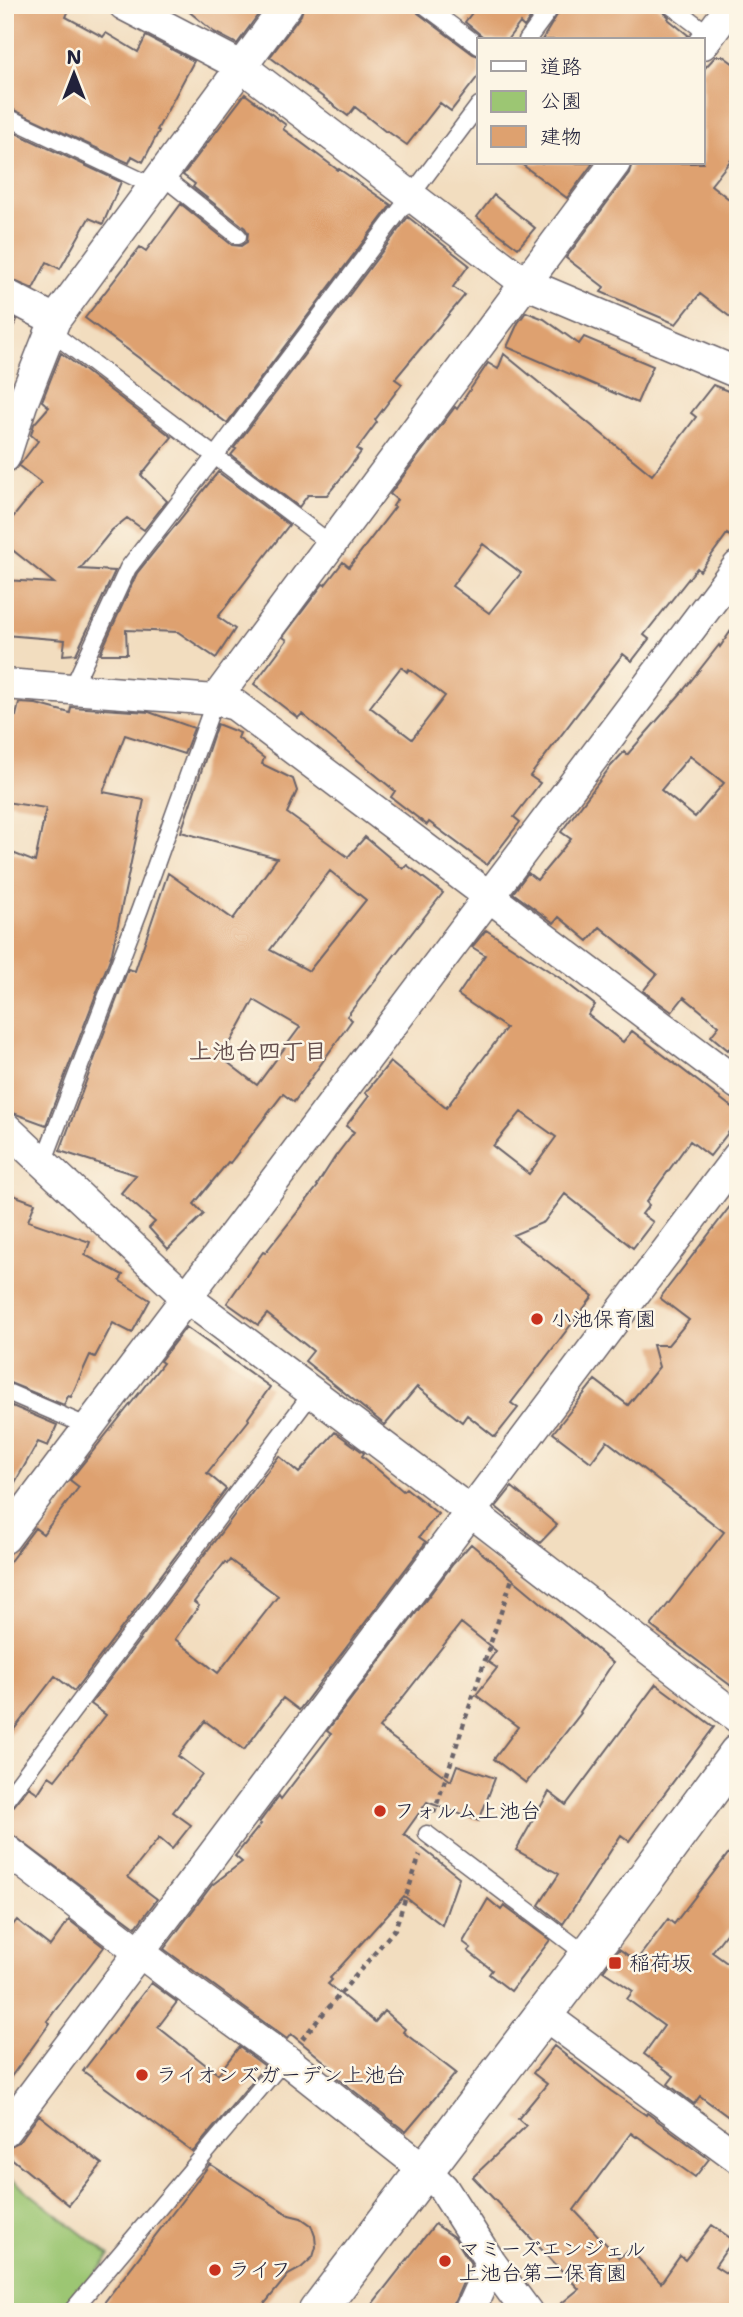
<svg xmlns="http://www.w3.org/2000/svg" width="743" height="2317" font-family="'Shantell Sans','Klee One',sans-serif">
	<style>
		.green { fill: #9cc673; stroke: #5f7457; stroke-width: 2 }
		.building { fill: #dea16f; fill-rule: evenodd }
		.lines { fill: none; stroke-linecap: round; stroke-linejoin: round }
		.service-casing { stroke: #6b6369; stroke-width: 19 }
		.minor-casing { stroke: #6b6369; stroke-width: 33 }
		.tertiary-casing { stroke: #6b6369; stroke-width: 40 }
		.path { stroke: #6b6369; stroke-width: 4.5; stroke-dasharray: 5 5; stroke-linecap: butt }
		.service { stroke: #fff; stroke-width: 16 }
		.minor { stroke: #fff; stroke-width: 30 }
		.tertiary { stroke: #fff; stroke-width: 37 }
		.poi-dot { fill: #c8321e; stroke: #fcf5e5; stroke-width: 2.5 }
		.labels { text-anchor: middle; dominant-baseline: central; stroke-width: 5; stroke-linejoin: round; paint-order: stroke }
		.poi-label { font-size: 21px; fill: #22223b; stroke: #fcf5e5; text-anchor: start }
		.neighbourhood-label { font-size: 23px; font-weight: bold; fill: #644e4d; stroke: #fcf5e5 }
	</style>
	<rect width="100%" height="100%" fill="#fcf5e5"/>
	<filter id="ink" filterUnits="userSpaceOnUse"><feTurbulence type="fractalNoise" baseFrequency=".0143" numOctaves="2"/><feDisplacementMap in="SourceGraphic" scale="14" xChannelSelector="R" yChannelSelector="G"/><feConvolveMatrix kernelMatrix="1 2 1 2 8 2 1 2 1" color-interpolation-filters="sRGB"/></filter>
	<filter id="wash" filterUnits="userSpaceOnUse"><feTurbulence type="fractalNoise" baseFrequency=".00686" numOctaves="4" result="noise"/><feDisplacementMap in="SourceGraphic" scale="28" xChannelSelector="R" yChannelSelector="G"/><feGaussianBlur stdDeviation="1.57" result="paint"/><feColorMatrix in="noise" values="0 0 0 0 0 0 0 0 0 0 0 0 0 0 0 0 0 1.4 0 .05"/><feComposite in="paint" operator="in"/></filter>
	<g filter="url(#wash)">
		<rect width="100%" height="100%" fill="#f2ddbf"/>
		<path class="green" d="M5,2174L110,2256L64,2312H16L5,2303Z"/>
		<g id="blocks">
			<path class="building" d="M5,5H71L66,17L103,37L106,33L138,52L146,36L194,61L157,130L159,131L143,162L132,156L129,163L5,106Z
				M181,5H265L237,44L214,32Z
				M304,5H414L418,13L473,54L479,56V75L451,111L440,103L407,145L387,131L386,132L355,107L348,116L270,57L301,15Z
				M478,5H540L524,27L520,23L507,40H487L465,22Z
				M563,5H655L669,17L668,19L688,35L686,40H542Z
				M716,56H723L738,67V151L711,185L738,206V323L700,294L676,324L601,292L604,287L566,258L629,173L632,163H703V70Z
				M245,94L286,125L283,129L338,170L339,169L391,205L227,423L85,318L140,247L146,251L181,204L232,245L241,246L247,242L248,233L245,228L193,187L195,184L183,175Z
				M5,128L121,182L103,224L89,218L60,269L47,262L33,289L5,277Z
				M520,163H593L567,198Z
				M494,195L535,228L518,248L477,217Z
				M408,217L469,265L453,287L465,295L395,379L402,384L375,420L377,422L357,449L361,452L342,477L327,495H308L299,507L231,455L236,449L234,448Z
				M526,312L544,319L579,344L584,337L653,366L637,403L507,347L518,323Z
				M5,314L17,320L5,341Z
				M61,353L172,437L141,475L167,501L144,530L127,518L112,530L80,569L115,571L76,654L63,655L65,640L5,635V580L54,583L5,544V527L41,483L19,466L38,441L31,435L34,424L49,407L42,401Z
				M504,354L652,475L696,417L691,413L713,385L738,395V542L727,534L700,571L697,568L644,635L649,639L632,661L623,654L530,776L540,783L514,817L520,822L487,865L429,822L427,825L391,797L395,791L302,714L298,718L254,684L287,640L283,637L323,584L325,585L343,562L349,567L395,507L393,506L397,500L390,494L455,407L457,409L488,363L498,369ZM483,544L521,573L489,613L452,586ZM401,667L407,672L409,669L445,696L412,739L370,707Z
				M218,472L289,525L218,617L235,629L216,658L178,632L126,630L127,654H100L137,573Z
				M738,620V1043L736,1041L728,1050L711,1036L719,1026L684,997L672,1012L643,991L657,974L600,927L588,941L559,917L554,923L513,893L528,873L537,880L571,839L561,832L611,766L624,752L627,755L682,692L719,645L720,647ZM690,756L724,783L695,817L661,790Z
				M19,703L36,704L70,713L71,707L149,712L194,728L184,754L125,735L103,792L144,800L112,953L46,1125L5,1110V850L35,862L46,808L5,802V713L16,716Z
				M217,724L240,733L238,738L264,758L262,764L293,779L297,791L287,813L348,857L365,837L403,869L407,865L443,893L347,1016L352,1020L294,1102L283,1094L230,1163L228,1162L194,1204L204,1214L168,1249L149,1228L155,1222L121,1193L136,1175L60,1151L128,969L135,971L168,873L233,919L277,858L181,832ZM330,871L366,900L309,971L270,950ZM254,1000L300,1027L257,1085L222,1058Z
				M486,930L560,978L595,1005L588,1015L623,1042L632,1031L738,1112V1120L710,1156L690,1141L646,1202L649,1205L642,1214L653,1222L633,1248L565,1194L544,1222L513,1235L593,1296L511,1403L518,1408L495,1437L467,1415L462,1422L417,1387L385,1425L305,1361L313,1351L267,1314L258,1325L227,1303L263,1252L265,1253L318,1186L317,1185L335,1157L354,1132L346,1126L369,1096L365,1093L390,1062L446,1108L506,1028L458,995L485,955L472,947ZM521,1112L556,1137L529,1174L493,1146Z
				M5,1192L35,1203L28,1221L90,1242L85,1255L123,1275L120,1281L150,1300L132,1333L113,1323L95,1357L90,1355L71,1397L68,1396L64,1405L5,1381Z
				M738,1196V1691L651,1626L724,1532L607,1441L591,1462L553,1433L595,1380L628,1405L659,1367L653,1345H668L689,1320L660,1298Z
				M186,1327L270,1387L248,1418L249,1420L207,1473L226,1489L74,1691L55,1676L5,1741V1568L35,1528L43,1534L79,1487L70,1480L163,1363L160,1361Z
				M5,1403L57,1425L48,1446L38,1442L5,1500Z
				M335,1432L364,1453L362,1456L403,1491L406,1488L438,1514L419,1537L426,1542L299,1710L283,1698L244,1750L205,1721L178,1756L202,1774L173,1812L191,1825L172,1849L159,1838L128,1877L157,1899L136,1927L5,1829V1811L13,1807L29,1787L38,1793L49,1776L55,1780L106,1715L91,1704L279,1456L299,1473ZM230,1560L278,1596L218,1673L175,1639L199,1606L194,1602L225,1562L227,1564Z
				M512,1487L557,1525L540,1543L496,1507Z
				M471,1544L613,1663L580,1712L581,1713L526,1783L494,1759L518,1727L476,1695L497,1668L488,1662L496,1651L461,1623L379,1728L451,1781L457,1765L495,1778L479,1821L427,1802L404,1834L459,1877L442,1925L404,1896L330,1978L332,1980L328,1984L375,2022L384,2011L405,2029L403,2032L456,2073L406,2132L335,2076L337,2072L291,2034L287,2039L164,1949L212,1885L242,1862L235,1856L261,1824L259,1823L279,1796L281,1799L331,1734L327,1731L453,1564Z
				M656,1684L714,1727L629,1841L621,1835L563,1924L539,1905L559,1874L516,1850L549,1792L566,1805Z
				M738,1841V1918L712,1952L738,1971V2124L700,2096L694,2104L668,2084L674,2076L644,2054L664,2026L627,1999L633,1991L603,1971L619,1949L636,1961L668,1919L674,1924Z
				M488,1899L501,1910L504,1906L550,1940L511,1991L489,1974L492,1970L468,1951L471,1948L463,1942Z
				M17,1920L50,1946L69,1920L104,1947L47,2021L50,2023L5,2085V1935Z
				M151,1983L177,2002L158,2027L206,2065L218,2074L239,2047L265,2066L193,2152L83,2071Z
				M554,2046L611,2091L646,2115L647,2113L709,2159L695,2177L637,2136L636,2137L631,2133L574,2210L619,2258L630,2249L661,2283L680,2256L685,2260L712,2225L733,2240L715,2266L738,2281V2312H551L579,2289L473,2177L526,2126L518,2119L547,2084L533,2073Z
				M39,2115L102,2164L69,2205L5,2153L6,2148L19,2142Z
				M210,2164L289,2215L301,2218L311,2225L315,2236L316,2247L313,2257L301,2268L288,2275L258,2312H97Z
				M435,2224L455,2238L471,2264L455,2301L446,2312H366Z"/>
		</g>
	</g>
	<g filter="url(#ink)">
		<use href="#blocks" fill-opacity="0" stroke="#6b6369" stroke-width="2"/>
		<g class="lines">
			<g class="service-casing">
				<path id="service" d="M424,5L479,46
					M670,5L710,35
					M527,40L553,5
					M5,116L153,186
					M161,175L238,236
					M50,331L331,544
					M72,689L128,568L215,456L479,105
					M43,1163L140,909L215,700
					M5,1391L89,1427
					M5,1801L312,1393
					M427,1834L588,1956
					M71,2312L285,2059"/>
			</g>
			<g class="minor-casing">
				<path id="minor" d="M124,5L241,66L525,283L738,373
					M703,44L732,5
					M5,294L55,320
					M5,457L22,404L55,320L287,5
					M5,684L215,700L235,705L738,1084
					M215,700L615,163
					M5,1127L187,1298L471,1512L738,1718
					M5,1538L738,566
					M5,1849L176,1980L285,2059L424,2169L443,2188L491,2263L527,2312
					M543,2014L738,2158
					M5,2131L738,1156
					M469,2312L491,2263"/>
			</g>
			<g class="tertiary-casing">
				<path id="tertiary" d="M317,2312L588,1956L738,1753"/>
			</g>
			<path class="path" d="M434,1813L512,1579
				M302,2039L395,1929L420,1855"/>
			<use href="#service" class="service"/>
			<use href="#minor" class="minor"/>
			<use href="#tertiary" class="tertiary"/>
		</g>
	</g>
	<g class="poi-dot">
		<circle cx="537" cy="1319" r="7"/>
		<circle cx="380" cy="1811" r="7"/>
		<rect x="608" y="1956" width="14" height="14" rx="3.5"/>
		<circle cx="142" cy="2075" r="7"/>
		<circle cx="445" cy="2261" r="7"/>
		<circle cx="215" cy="2270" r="7"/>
	</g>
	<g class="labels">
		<g class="poi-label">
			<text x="551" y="1319">小池保育園</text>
			<text x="394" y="1811">フォルム上池台</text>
			<text x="629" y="1963">稲荷坂</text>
			<text x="156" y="2075">ライオンズガーデン上池台</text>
			<text x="459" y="2249">マミーズエンジェル<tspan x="459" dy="24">上池台第二保育園</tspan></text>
			<text x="229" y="2270">ライフ</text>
		</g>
		<g class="neighbourhood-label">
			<text x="258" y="1051">上池台四丁目</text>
		</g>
	</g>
	<rect width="743" height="2317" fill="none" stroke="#fcf5e5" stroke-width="28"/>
	<rect x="477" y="38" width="228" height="126" fill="#fcf5e5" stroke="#a5a1a1" stroke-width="2"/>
	<rect x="491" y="61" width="35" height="10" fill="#ffffff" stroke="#a5a1a1" stroke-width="2"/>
	<text x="540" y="74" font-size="21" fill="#22223b">道路</text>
	<rect x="491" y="91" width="35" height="21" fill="#9cc673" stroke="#a5a1a1" stroke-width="2"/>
	<text x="540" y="108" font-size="21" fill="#22223b">公園</text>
	<rect x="491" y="126" width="35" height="21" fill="#dea16f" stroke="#a5a1a1" stroke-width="2"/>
	<text x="540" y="144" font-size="21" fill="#22223b">建物</text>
	<g transform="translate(74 74)" stroke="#fcf5e5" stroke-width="5" paint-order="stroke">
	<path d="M0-5L12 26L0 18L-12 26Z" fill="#22223b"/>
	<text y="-10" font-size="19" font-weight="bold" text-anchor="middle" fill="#22223b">N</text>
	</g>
</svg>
